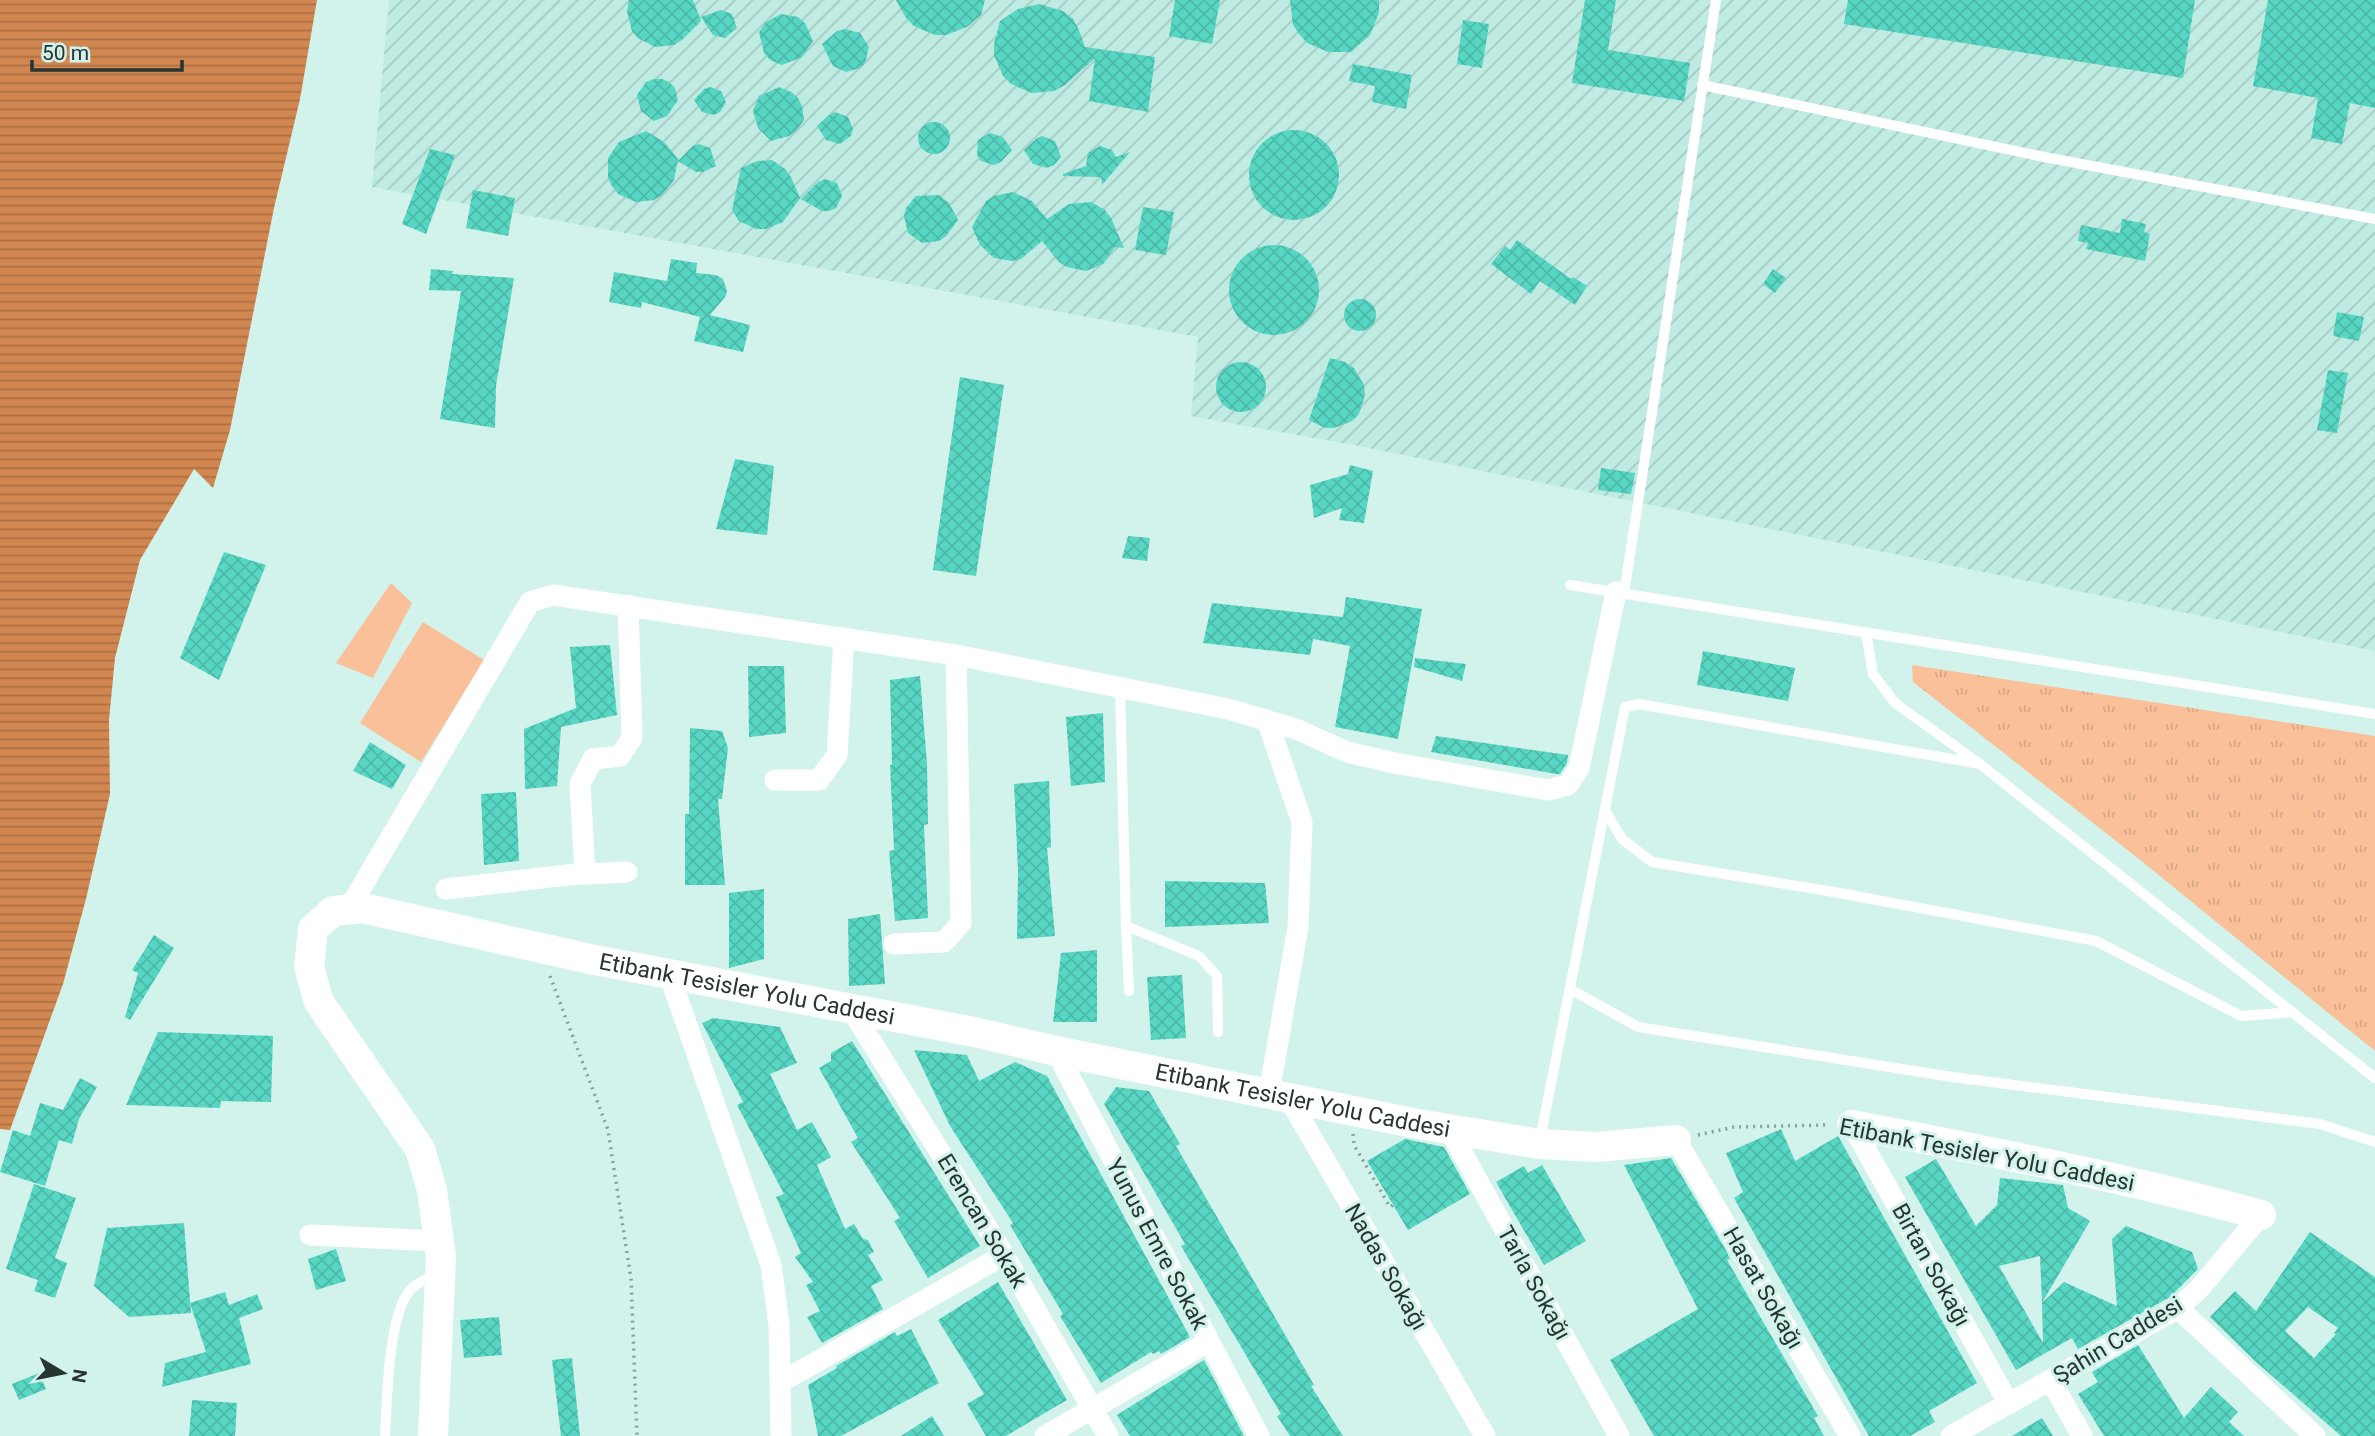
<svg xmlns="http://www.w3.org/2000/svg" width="2375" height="1436" font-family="Roboto,sans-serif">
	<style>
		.industrial { fill: url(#industrial-furrows) }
		.grass { fill: url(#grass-tufts) }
		.garden { fill: #fac09a }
		.water { fill: url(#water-rules) }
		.building { fill: url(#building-cross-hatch); fill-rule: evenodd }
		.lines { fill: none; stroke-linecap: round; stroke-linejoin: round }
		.path { stroke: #88a09b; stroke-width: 3.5; stroke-dasharray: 2 5; stroke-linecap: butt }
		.lane { stroke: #fff; stroke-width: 10 }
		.street { stroke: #fff; stroke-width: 21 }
		.secondary { stroke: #fff; stroke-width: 30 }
		.labels { text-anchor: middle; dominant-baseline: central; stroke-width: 6; stroke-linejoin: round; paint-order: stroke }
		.street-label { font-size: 23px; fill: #273431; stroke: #d2f3ec }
	</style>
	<defs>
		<pattern id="industrial-furrows" width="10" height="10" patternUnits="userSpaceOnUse" patternTransform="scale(1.75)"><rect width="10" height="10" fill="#bfebe2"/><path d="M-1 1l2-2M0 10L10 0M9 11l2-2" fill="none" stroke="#a4cac2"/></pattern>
		<pattern id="grass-tufts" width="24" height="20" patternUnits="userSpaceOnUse" patternTransform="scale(1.75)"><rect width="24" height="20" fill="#fac09a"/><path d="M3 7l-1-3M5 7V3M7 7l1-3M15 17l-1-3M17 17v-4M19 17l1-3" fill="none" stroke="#d6a685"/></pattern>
		<pattern id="water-rules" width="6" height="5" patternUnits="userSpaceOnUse" patternTransform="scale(1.75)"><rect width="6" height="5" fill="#d28751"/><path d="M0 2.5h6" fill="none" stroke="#aa6f44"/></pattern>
		<pattern id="building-cross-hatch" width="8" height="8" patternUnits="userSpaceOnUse" patternTransform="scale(1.75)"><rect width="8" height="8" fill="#57d7c3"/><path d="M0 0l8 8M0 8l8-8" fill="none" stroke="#4cb9a8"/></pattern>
	</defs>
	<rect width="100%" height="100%" fill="#d2f3ec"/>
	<path class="industrial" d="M389,0H2375V651L1359,446L1191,416L1198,337L372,187Z"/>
	<path class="grass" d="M1912,665L2375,736V1051L2134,855L1913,682Z"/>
	<path class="garden" d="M391,583L412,603L373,678L336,663Z
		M423,622L484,660L421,762L360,723Z"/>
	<path class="water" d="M0,0H317L300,99L274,208L230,430L213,488L194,469L140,560L115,658L109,720L110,794L86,899L63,984L10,1130L0,1129Z"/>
	<path class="building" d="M629,0H693L701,21L682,40L674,45L655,47L638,38L632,31L627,12Z
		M896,0H985L981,15L967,27L946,35H935L914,26L906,18Z
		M1175,0H1220L1212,44L1169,36Z
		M1290,0H1379V13L1370,35L1351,52H1328L1307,43L1299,34L1293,25Z
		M1585,0H1616L1608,50L1690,63L1684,101L1572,83Z
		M1848,0H2195L2183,78L1844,24Z
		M2268,0H2375V108L2350,103L2342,144L2311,138L2318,98L2253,86Z
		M1039,4L1063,11L1073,19L1079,30L1085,47L1155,57L1148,112L1089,101L1095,58L1065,85L1054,91L1032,93L1011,84L1003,76L994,55V44L1000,21L1018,9Z
		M721,10L732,14L737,28L725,38L713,35L701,17Z
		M781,14L798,17L805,23L813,41L802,57L782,65L770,60L764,53L759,32L766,22Z
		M1463,20L1489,24L1482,68L1457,64Z
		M845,29L860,33L869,47L865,63L860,68L846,72L833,66L822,44L837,31Z
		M1353,64L1412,75L1406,109L1372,102L1375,86L1349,81Z
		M654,79H662L669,82L675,88L678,100L667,116L654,121L641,111L637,95L646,82Z
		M710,87L721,91L726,102L720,112L714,115L702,112L694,100L704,89Z
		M779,87L791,92L798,98L802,106L804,120L796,131L789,136L771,141L758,128L753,111L759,96Z
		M835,112L848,117L853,129L851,136L840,144L826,140L817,126L829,115Z
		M918 138a16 16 0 1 1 32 0a16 16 0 1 1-32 0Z
		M1249 175a45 45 0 1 1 90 0a45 45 0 1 1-90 0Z
		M646,131L664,142L678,159L674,180L662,195L654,200L636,202L618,194L612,186L608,178V158L619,142Z
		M990,133L1003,137L1012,150L1001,162L994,165L981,161L977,155L978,140Z
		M1042,136L1055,141L1061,157L1054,165L1047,168L1033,164L1024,150L1036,139Z
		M699,144L710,148L716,166L703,172H696L678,161L693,146Z
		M1100,146L1112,150L1116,157L1130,152L1102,185L1101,177L1063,176V174L1086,166L1088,153Z
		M430,149L455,155L426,234L402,224Z
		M772,160L785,169L791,177L800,198L783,222L766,229H756L739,221L732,210L741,168L757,161Z
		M825,179L837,183L842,196L836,208L829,211H822L801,199L818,182Z
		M473,190L515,198L508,236L466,228Z
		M1013,192L1032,201L1047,219L1069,204L1091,202L1105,210L1111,218L1124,248L1115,247L1103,264L1086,271L1067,267L1059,262L1042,241L1021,259L1012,261L994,258L980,245L972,227L986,201L994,196Z
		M939,195L949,203L958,220L946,236L939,241L922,243L908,233L904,216L906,208L916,196Z
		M1143,207L1174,212L1166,255L1135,250Z
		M2122,219L2146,224L2144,232L2150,234L2145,261L2086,249L2088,243L2078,241L2081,225L2120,233Z
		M1517,240L1571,279L1573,277L1587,286L1575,305L1540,281L1531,294L1491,264L1505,246L1510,250Z
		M1229 290a45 45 0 1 1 90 0a45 45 0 1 1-90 0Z
		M671,259L697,263L696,273L716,275L723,279L727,291L725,297L710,315L750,325L743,352L694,341L700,317L642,302L641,308L609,302L614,272L667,281Z
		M431,269L453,271L452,274L514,278L496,386L495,428L440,419L461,291L429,290Z
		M1773,269L1786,278L1775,293L1763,284Z
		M1344 315a16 16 0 1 1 32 0a16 16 0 1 1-32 0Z
		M2337,312L2364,317L2359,341L2333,336Z
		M1330,358L1345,362L1354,368L1364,385L1365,395L1359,414L1352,421L1334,428H1325L1309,420Z
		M1216 387a25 25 0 1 1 50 0a25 25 0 1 1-50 0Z
		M2328,370L2348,373L2337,433L2317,430Z
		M960,377L1004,385L976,576L933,570Z
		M735,459L774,466L767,535L716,529Z
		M1350,465L1373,471L1364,523L1339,520L1342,508L1314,518L1310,485L1348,474Z
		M1601,468L1635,473L1631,494L1598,490Z
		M1128,536L1150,538L1147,561L1122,558Z
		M224,552L266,565L219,680L180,658Z
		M1346,597L1422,609L1398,739L1335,727L1350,646L1313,639L1310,655L1203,643L1212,603L1343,617Z
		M610,645L617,715L561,727L557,786L525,789L524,729L576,708L570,647Z
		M1703,651L1795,668L1788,701L1697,685Z
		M1415,658L1466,664L1462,681L1414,667Z
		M748,666H784L786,733L749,737Z
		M920,676L927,764L928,824L924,825L928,918L895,921L889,851L894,850L890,765H892L890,680Z
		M1103,713L1105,782L1071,786L1066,717Z
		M690,728L722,731L728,748L722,799H718L725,885H685V814H689Z
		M1436,736L1568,755L1567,763L1560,774H1556L1431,752Z
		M370,742L406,765L392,789L353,771Z
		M1049,781L1051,847L1047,848L1055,936L1017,939L1018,871L1014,784Z
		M516,792L519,861L484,865L481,794Z
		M1165,881L1265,883L1269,923L1165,927Z
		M764,889V959L729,968V893Z
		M880,914L885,984L849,986L848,919Z
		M154,935L174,948L130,1020L125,1017L138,973L132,970Z
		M1097,950V1022H1053L1061,953Z
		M1182,975L1186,1038L1151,1040L1147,977Z
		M713,1018L780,1027L797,1063L770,1074L797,1130L812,1122L831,1157L817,1165L845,1229L854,1224L863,1239L868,1240L874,1252L868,1255L883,1280L871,1286L883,1309L822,1343L807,1317L820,1311L806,1285L813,1282L795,1257L801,1253L776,1197L784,1194L737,1105L743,1102L702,1023Z
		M158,1032L273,1036L271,1102L221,1101L220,1108L126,1105Z
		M852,1041L980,1246L928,1278L894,1221L900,1218L851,1142L858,1138L819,1068L831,1061V1053Z
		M914,1050L967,1055L979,1081L1015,1062L1047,1076L1190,1337L1161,1354L1159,1351L1153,1354L1151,1352L1101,1383L1060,1316L1063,1314L1010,1225L1013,1223L950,1126Z
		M80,1078L97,1087L79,1119L72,1144L59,1140L45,1186L0,1172L13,1130L30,1136L40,1103L63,1110Z
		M1116,1087L1149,1091L1180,1144L1176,1146L1314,1385L1311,1386L1343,1436H1290L1277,1416L1281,1414L1181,1246L1185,1244L1104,1104Z
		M1781,1129L1795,1161L1838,1136L1977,1383L1929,1411L1935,1422L1910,1436H1869L1734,1198L1743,1192L1726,1153Z
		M1405,1139L1444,1147L1470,1194L1408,1230L1367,1161Z
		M1671,1158L1726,1250L1730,1259L1727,1260L1818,1416L1814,1418L1824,1436H1654L1610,1360L1698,1309L1624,1165Z
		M1936,1159L1976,1226L1997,1205L2000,1178L2063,1185L2068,1208L2090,1221L2042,1303L2064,1282L2117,1306L2112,1239L2126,1226L2192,1252L2198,1269L2170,1297L2078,1349L2072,1338L2016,1370L1905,1177ZM2040,1256L2042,1303L2043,1343L1999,1266Z
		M1542,1165L1586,1241L1544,1265L1496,1182L1524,1166L1528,1173Z
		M34,1184L76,1198L55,1258L67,1263L55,1298L34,1291L38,1280L6,1269Z
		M184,1223L191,1313L129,1317L94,1286L107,1228Z
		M2310,1232L2375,1277V1436H2341L2256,1362L2210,1317L2235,1291L2256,1311ZM2308,1307L2338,1328L2334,1333L2336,1334L2314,1358L2285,1331Z
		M336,1249L346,1281L316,1290L308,1259Z
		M998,1282L1067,1400L1006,1436H986L967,1404L984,1394L938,1320Z
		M225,1292L229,1305L257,1294L263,1309L239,1318L251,1364L162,1387L165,1363L206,1352L190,1303Z
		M499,1317L502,1355L464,1358L460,1320Z
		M911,1329L939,1383L841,1436H818L808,1385L837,1368L836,1366L895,1332L897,1336Z
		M2138,1345L2184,1418L2211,1387L2238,1412L2229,1422L2244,1436H2104L2078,1394L2098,1382L2092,1372Z
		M572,1358L580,1436H561L552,1360Z
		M1204,1360L1244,1436H1130L1117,1415Z
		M39,1373L46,1389L19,1400L12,1384Z
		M192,1400L237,1403L235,1436H189Z
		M932,1416L944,1436H901Z
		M2042,1418L2053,1436H2012Z"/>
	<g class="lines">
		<path class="path" d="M550,976L608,1130L631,1279L637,1436
			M1353,1134L1354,1145L1390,1207L1393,1205
			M1698,1135L1734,1127L1829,1125"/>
		<path class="lane" d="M1702,85L2044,157L2375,219
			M1570,585L2375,714
			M1624,593L1716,0
			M1866,632L1873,674L1895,703L1980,764L2375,1078
			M1120,688L1126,926L1199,956L1217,976L1218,1032
			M1605,810L1622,839L1652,862L1834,892L2096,941L2241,1016L2293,1012
			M1126,926L1129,991
			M1570,989L1638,1027L1952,1077L2320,1124L2375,1142
			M1540,1140L1625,707L1639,704L1980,764
			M385,1436C387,1401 388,1316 410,1290C416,1283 429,1278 438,1273"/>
		<path class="street" d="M1267,720L1302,822L1298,927L1269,1093
			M775,780H819L837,755L844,638
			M585,874L580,784L593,759L620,756L632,738L628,605
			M446,889L567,875L627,872
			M348,910L530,602L553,595L956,655L1228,709L1296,729L1347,752L1394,763L1548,790L1568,785L1579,768L1616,592
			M894,944L944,942L961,923L956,655
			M669,974L771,1265L779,1324L781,1436
			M851,1009L1004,1255L1108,1436
			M1056,1051L1259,1436
			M1288,1097L1485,1436
			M1852,1125L2009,1404
			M1449,1129L1619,1436
			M1676,1140L1850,1436
			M310,1235L439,1241
			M2178,1308L2315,1436
			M2051,1381L2082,1436
			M781,1382L1004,1255
			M1045,1436L1208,1342
			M1951,1436L2178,1308L2199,1289L2261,1215"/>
		<g class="secondary">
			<path d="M1852,1125C1989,1151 2126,1178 2261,1215"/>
			<path id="s1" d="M433,1436L441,1257L432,1190L420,1149L319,1002L309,967L313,929L333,911L363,908L590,959L974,1032L1056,1051L1418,1124L1540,1144L1596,1147L1676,1140"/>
		</g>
	</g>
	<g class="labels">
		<g class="street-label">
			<text stroke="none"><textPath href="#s1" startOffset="992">Etibank Tesisler Yolu Caddesi</textPath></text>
			<text stroke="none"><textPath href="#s1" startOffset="1559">Etibank Tesisler Yolu Caddesi</textPath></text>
			<text transform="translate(1987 1155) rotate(11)">Etibank Tesisler Yolu Caddesi</text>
			<text transform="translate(982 1221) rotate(59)">Erencan Sokak</text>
			<text transform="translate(1157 1244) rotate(62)">Yunus Emre Sokak</text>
			<text transform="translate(1931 1265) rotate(61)">Birtan Sokağı</text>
			<text transform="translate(1386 1267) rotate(60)">Nadas Sokağı</text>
			<text transform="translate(1534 1283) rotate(61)">Tarla Sokağı</text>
			<text transform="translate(1763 1288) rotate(60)">Hasat Sokağı</text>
			<text transform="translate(2118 1340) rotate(-31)">Şahin Caddesi</text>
		</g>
	</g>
	<g transform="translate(63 1373) rotate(100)" stroke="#d2f3ec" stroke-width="5" paint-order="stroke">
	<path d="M0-5L12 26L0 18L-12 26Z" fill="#273431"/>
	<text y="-10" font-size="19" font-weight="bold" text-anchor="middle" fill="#273431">N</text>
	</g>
	<path d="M32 60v10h150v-10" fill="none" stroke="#273431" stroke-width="3.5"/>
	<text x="42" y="60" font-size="21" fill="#273431" stroke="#d2f3ec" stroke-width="5" paint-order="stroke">50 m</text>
</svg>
